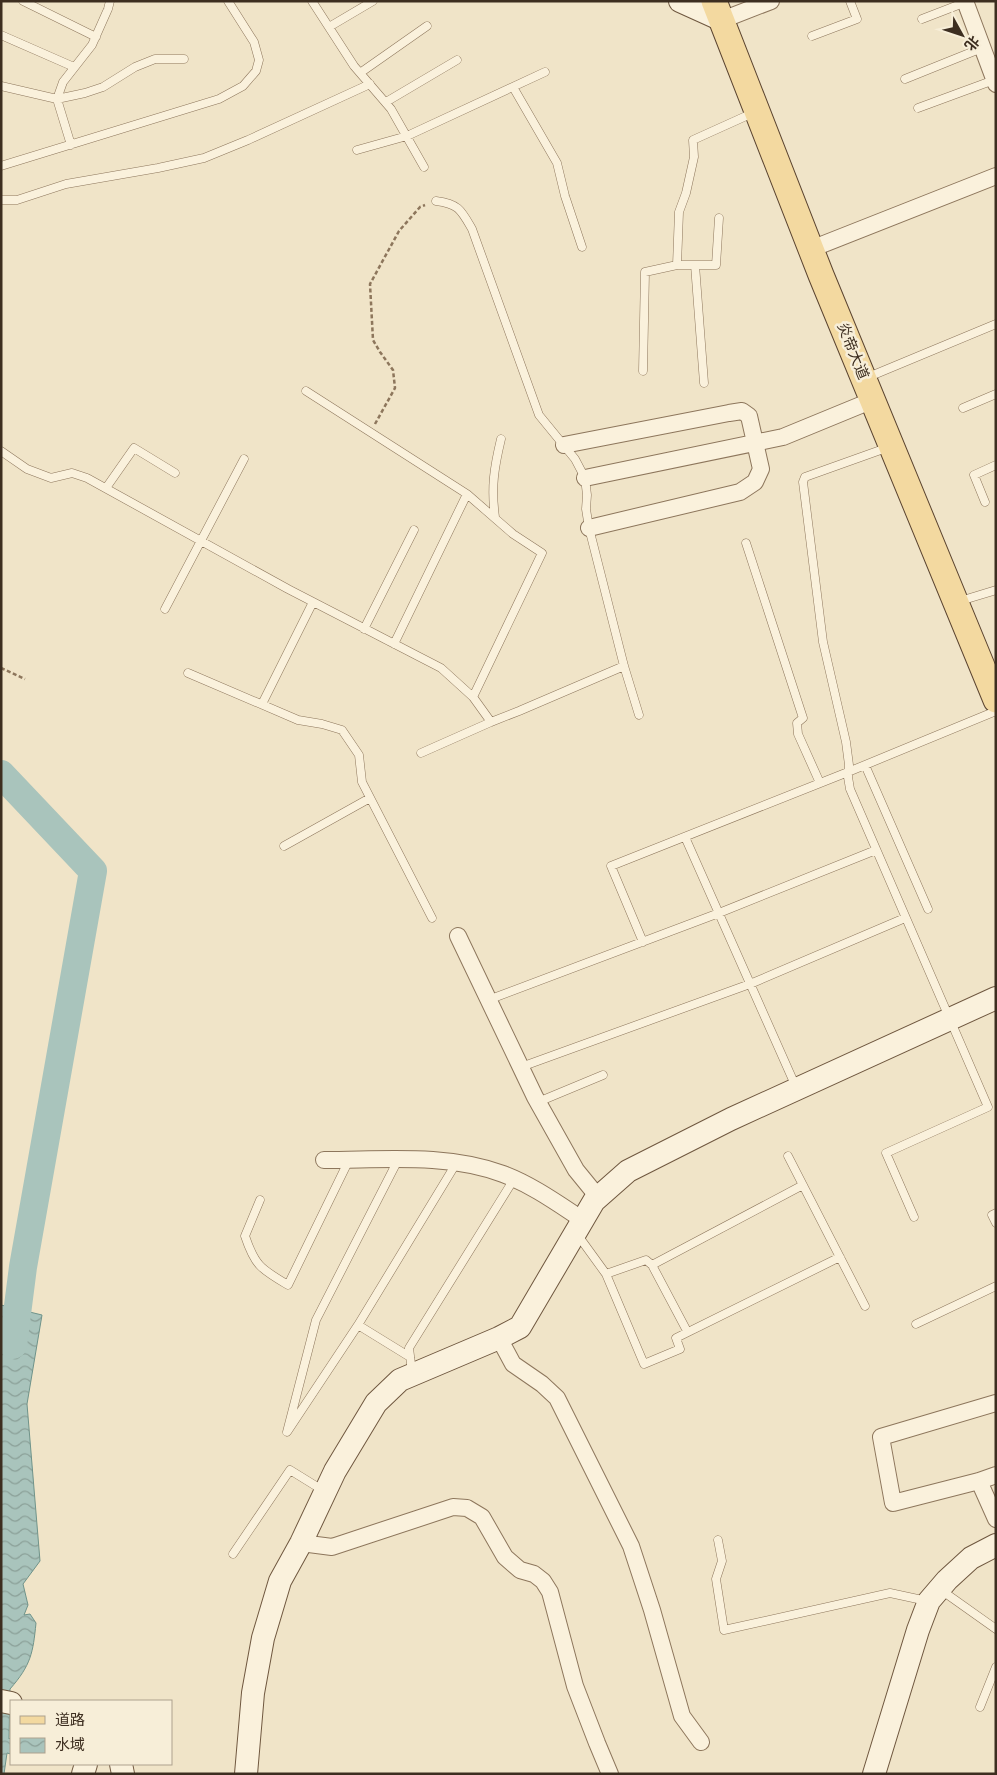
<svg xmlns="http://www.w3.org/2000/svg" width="997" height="1775" font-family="'Roboto Serif','Noto Sans SC',serif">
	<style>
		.water { fill: url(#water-waves); stroke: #6f938a }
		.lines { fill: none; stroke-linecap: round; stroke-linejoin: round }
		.river { stroke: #a9c4bc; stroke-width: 28 }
		.lane-casing { stroke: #8d765c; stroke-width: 9 }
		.street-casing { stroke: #8d765c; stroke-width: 18 }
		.secondary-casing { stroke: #6f573f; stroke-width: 24 }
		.primary-casing { stroke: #5b4430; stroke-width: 27 }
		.path { stroke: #8d765c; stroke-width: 2.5; stroke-dasharray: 4 2.5; stroke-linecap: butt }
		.lane { stroke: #faf1dc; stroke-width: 8 }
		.street { stroke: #faf1dc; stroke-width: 16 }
		.secondary { stroke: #faf1dc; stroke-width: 22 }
		.primary { stroke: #f3d9a0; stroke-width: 25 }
		.labels { text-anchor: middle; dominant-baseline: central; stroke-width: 5; stroke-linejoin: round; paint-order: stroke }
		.street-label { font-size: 15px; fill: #3d2e20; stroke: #f7eed8 }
	</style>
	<defs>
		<pattern id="water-waves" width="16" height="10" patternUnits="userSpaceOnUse" patternTransform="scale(1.25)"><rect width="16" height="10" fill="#a9c4bc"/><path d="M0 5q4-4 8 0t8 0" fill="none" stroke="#8ba098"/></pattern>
	</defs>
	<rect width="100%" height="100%" fill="#f0e4c8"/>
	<path class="water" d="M1,1305L42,1315L27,1404L40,1561L23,1584L28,1605L24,1615L30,1614L36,1623C33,1653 31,1665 10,1689L9,1739L11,1737V1754L7,1753L4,1774H1Z"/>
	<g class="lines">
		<path class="river" d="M1,774L93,871L23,1267L13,1345"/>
		<g class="lane-casing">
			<path id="lane" d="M23,1L96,37
				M312,1L354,66L391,109L424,167
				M922,19L966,2
				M329,27L373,1
				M1,35L74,67
				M812,36L857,19L850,1
				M360,73L427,26
				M905,79L982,48
				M1,86L57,99L85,93L103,87L135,67L155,59H184
				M513,87L557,163L565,196L582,247
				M386,102L457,60
				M918,108L994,80
				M71,145L57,99L63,82L92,45L108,9L110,1
				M357,150L407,136L545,72
				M1,166L219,99L243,86L256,71L259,60L254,42L228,1
				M1,200H17L66,184L158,168L204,158L248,140L370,84
				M436,201C459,204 461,210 472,229L539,415L575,459L585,478L587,495L586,509L589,528L624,666L639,715
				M677,265L679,212L686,193L694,157L693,140L755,112
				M695,265L704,383
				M643,371L645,272L677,265H716L719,218
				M866,378L996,324
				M306,391L467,494L513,534L542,553L473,697
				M963,408L996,394
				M889,447L805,477L803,482L823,642L846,742L849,765L848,777L850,789L988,1107L886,1153L914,1217
				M1,451L27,469L51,478L72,473L87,478L288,589L441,668L473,697L491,722
				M106,488L134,448L175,473
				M985,502L974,475L996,465
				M495,517C491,488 494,468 501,439
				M746,543L803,718L797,723L798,734L820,783
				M960,601L996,590
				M165,609L244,459
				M364,629L414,530
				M394,644L467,494
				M188,673L298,720L322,724L342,730L359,755L362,782L432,918
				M262,704L313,602
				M421,753L491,722L519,711L624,666
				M865,765L928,909
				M685,837L796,1087
				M284,846L370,798
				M643,942L611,866L848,772L996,711
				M488,1000L719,913L876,850
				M521,1067L750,984L905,918
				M538,1102L603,1075
				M788,1156L865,1306
				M398,1160L316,1320L287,1432L358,1325L457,1162
				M260,1200L245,1236C255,1266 261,1269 288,1285L349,1160
				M996,1213L992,1215L996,1223
				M577,1234L606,1274L644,1364L680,1349L676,1338L840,1257
				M652,1265L803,1185
				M606,1274L646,1260L652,1265L687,1331
				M916,1324L996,1286
				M358,1325L410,1357
				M412,1372L409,1348L514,1179
				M718,1540L722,1561L716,1579L724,1630L890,1593L927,1601
				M233,1554L290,1470L324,1491
				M941,1590L996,1629
				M980,1707L996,1667"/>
		</g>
		<g class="street-casing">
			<path id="street" d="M965,1L996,84
				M722,20L771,1
				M811,249L996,176
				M564,445L729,413L742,411L749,416L761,469L755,482L740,492L589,528
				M585,478L783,437L873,400
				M458,936L535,1097L576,1170L598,1197
				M324,1160C383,1160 447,1153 503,1174C532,1185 557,1203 583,1220
				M499,1338L513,1364L542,1384L557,1398L631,1546L652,1610L682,1716L701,1742
				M996,1403L881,1437L893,1503L979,1481L996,1475
				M979,1481L996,1519
				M301,1543L332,1547L453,1507L467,1508L482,1517L505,1557L520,1570L534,1574L543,1581L550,1592L575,1686L597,1743L610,1774"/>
		</g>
		<g class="secondary-casing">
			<path id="secondary" d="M680,1L722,20
				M1,1701L11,1703
				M121,1764L123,1774
				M83,1774L86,1764
				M246,1774L253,1693L263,1638L280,1581L301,1543L335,1471L376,1403L400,1380L499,1338L520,1327L594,1201L628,1171L731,1119L996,998
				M874,1774L918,1630L929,1601L947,1580L971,1558L996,1545"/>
		</g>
		<g class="primary-casing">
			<path id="primary" d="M714,1L821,275L996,700"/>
		</g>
		<path class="path" d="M375,424L395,388L393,370L380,352L373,340L370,284L399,231L420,207L425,205
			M1,668L25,679"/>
		<use href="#lane" class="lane"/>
		<use href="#street" class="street"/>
		<use href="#secondary" class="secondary"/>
		<use href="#primary" class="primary"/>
	</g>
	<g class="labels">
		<g class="street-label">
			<text transform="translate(853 351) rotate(68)">炎帝大道</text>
		</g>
	</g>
	<rect width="997" height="1775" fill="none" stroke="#3d2e20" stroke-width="5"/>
	<rect x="10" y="1700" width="162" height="65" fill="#f7eed8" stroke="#ada18e"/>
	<rect x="20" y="1716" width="25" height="8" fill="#f3d9a0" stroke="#ada18e"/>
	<text x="55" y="1725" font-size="15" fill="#3d2e20">道路</text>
	<rect x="20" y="1738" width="25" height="15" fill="url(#water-waves)" stroke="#ada18e"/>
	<text x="55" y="1750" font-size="15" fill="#3d2e20">水域</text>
	<g transform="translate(962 35) rotate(130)" stroke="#f7eed8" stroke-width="4" paint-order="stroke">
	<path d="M0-4L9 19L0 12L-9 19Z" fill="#3d2e20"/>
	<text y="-8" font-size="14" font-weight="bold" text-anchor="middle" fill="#3d2e20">北</text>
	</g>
</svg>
